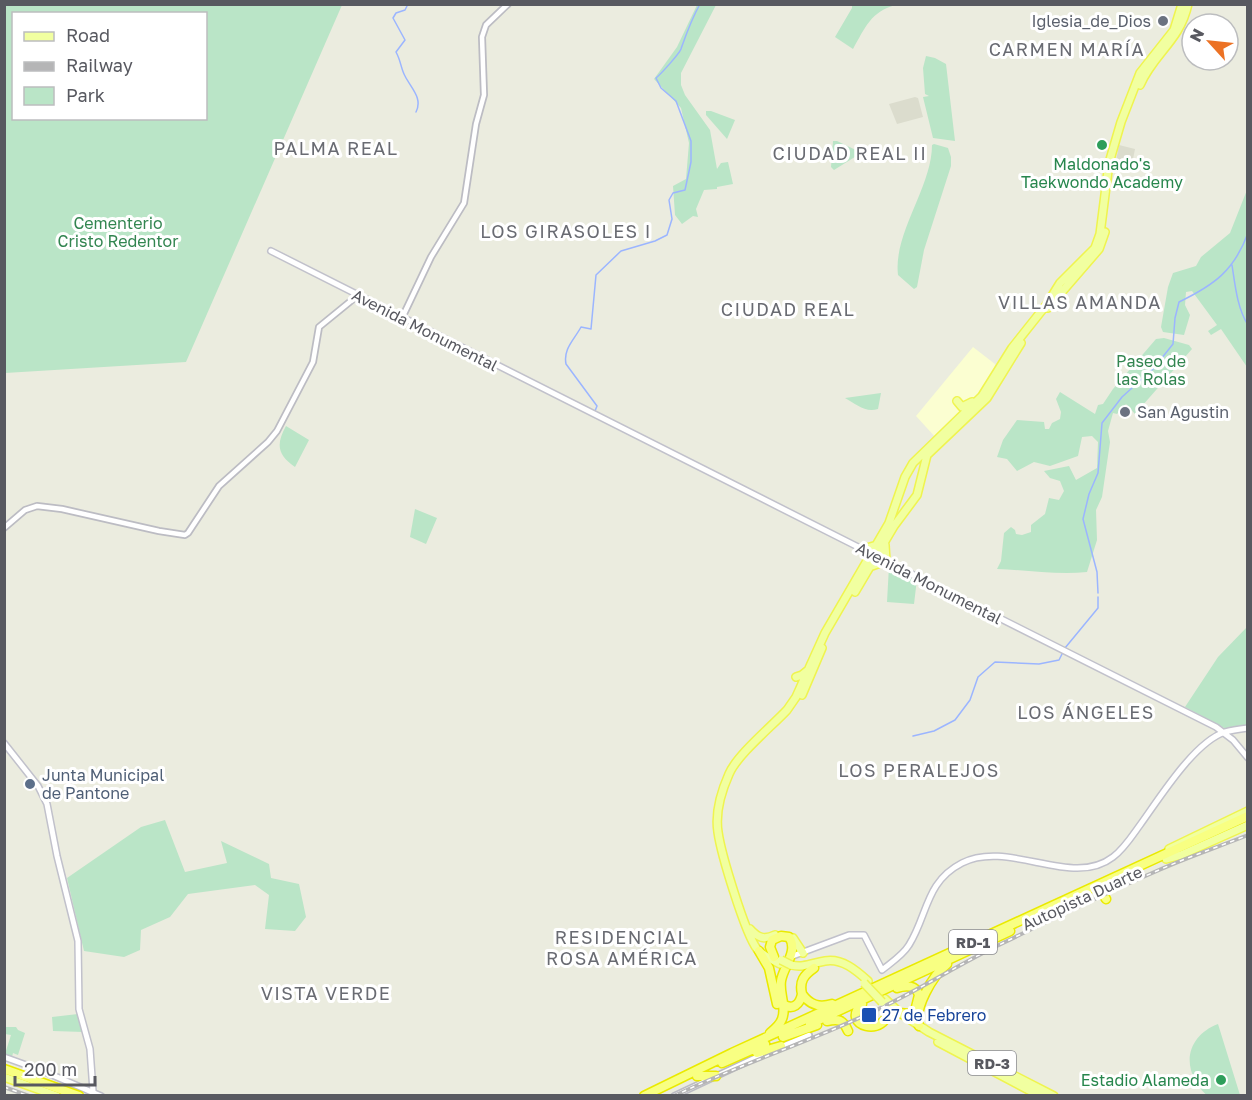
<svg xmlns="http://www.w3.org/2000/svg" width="1252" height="1100" font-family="'Golos Text',sans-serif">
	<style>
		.commercial { fill: #fbfed1 }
		.education { fill: #dbdccd }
		.green { fill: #bae5c7; fill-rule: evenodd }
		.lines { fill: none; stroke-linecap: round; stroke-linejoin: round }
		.stream { stroke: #9bb5ff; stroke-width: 1.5 }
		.tertiary-casing { stroke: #bcbcc3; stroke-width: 8 }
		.secondary-casing { stroke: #c1c1cb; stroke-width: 8 }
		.primary-casing { stroke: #eff44f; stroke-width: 10 }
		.motorway-casing { stroke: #eaea00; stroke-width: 11 }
		.tertiary { stroke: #fff; stroke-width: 4.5 }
		.secondary { stroke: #fff; stroke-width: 5 }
		.primary { stroke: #f1ffa0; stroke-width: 7 }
		.motorway { stroke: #f8ff82; stroke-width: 8 }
		.rail-casing { stroke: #b5b5b6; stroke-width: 4 }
		.rail { stroke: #fff; stroke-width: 1.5; stroke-dasharray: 4.5; stroke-linecap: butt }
		.primary-bridge-casing { stroke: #eff44f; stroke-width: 10; stroke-linecap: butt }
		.primary-bridge { stroke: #f1ffa0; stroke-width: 7 }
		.worship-dot { fill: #6b7280; stroke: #fff; stroke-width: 2 }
		.leisure-dot { fill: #2e9e5b; stroke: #fff; stroke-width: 2 }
		.service-dot { fill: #5c6f8a; stroke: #fff; stroke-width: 2 }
		.transit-dot { fill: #1a4fb4; stroke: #fff; stroke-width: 2 }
		.labels { text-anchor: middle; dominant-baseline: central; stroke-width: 6; stroke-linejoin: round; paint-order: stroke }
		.shield { fill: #fff; stroke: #8a8b90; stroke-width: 1.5 }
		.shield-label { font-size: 15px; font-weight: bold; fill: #585960 }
		.worship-label { font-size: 16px; fill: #5b616d; stroke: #fff; text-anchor: end }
		.leisure-label { font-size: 16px; fill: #27864d; stroke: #fff }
		.park-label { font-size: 16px; fill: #328550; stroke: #fff }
		.street-label { font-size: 16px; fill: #585960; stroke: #fff }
		.service-label { font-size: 16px; fill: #4e5e75; stroke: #fff; text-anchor: start }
		.transit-label { font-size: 16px; fill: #164399; stroke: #fff; text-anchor: start }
		.neighbourhood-label { font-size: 18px; letter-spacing: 1.5px; fill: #696b72; stroke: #fff }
	</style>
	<rect width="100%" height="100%" fill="#ebecdf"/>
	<path class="commercial" d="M973,347L995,364L994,372L965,411L936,438L916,416Z"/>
	<path class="education" d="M915,97L918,98L923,117L897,124L889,104Z
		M1119,145L1135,149L1131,169L1115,166Z"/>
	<path class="green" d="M5,4L342,5L186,362L5,373ZM14,14H206V118H14Z
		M697,5H716L681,73V85L685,95L710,130L717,169L721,163L728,162L733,184L717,187V189L704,190L696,209L698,217L693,216L682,224L675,215L673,186L686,179L689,143L681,108L654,79L677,47Z
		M852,5H896C871,11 865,28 853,49L835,37L852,8Z
		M926,56L935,58L946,64L955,141L933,138L923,97L929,96L925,94L923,68Z
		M706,111H711L735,120L727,139L706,115Z
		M833,141H837L860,152L858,155L834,170L831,167Z
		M934,144L948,148L951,157V166L924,250L917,287L914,289L898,275C893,233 932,187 932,145Z
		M1247,190V367L1221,329L1211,335L1208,331L1217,325L1192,291L1186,292L1185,305L1190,315L1184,335L1163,332L1161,327L1168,287L1173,273L1196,266L1201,257L1230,233Z
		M1164,338L1189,345L1192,349L1135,414L1126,404L1117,414L1113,413L1108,431L1110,442L1102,497L1096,510L1097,540L1087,572C1057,575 1028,570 997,569L1001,561L1004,533L1011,527L1015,530L1016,534L1022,535L1031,532V525L1045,514L1049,498L1059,500L1064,491L1060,481L1050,478L1044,471L1069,466L1076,480L1097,468L1098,442L1092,436L1082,437L1078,456L1050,466L1034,462L1017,471L1007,459L997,457L1003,440L1017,420L1044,422L1045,429H1049L1052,423L1060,419L1061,412L1056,399L1060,392L1095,414L1098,405L1103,404L1113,389L1156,339Z
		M881,393L878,409C865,413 856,404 845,398Z
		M286,426L309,440L295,467C277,455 276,444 286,426Z
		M415,509L437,518L426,544L410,537Z
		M889,566L917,579L914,604L887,602Z
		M1247,627V725L1226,729L1185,707L1218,657Z
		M165,820L185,872L227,863L221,841L269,864L271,878L299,884L306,917L295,931L265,929L269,895L255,885L188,894L170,917L141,930L140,950L124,957L84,951L67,878L141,827Z
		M78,1014L84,1032L53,1031L52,1017Z
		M1218,1024L1240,1095C1231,1096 1215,1099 1207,1095C1202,1092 1198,1085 1195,1080C1182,1056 1194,1033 1218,1024Z
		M4,1027H16L18,1030L25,1033L18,1055L13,1053L12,1057L5,1054L11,1035L5,1034Z"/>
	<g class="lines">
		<path class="stream" d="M408,4L405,10L396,13L393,18L405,40L396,52C401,61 401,69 405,76C411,88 423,98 416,112
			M1232,265C1235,284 1237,308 1248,325
			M595,411L597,406L566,364C563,349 574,340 581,327L591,329L596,275L621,251L655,241L667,235L672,219L669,200L673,193L685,190L691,162V141L676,101L661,88L656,78C661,74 679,54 681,49C687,32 691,20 700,4
			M1098,593L1097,572L1083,519L1089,494L1098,473L1102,423L1122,397L1153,369L1173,344L1175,318L1179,302C1214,285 1234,271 1248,233
			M1065,648L1098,608V597
			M913,736L934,731L955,720L970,700L978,677L995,662L1039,664L1059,660L1063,652"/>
		<g class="tertiary-casing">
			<path id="tertiary" d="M402,318L431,257L464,203L476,124L484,95L482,37L486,25L508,4
				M4,528L25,510L37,506L62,509L159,531L185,535L188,533L219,486L268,442L277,431L313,362L319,327L357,296
				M780,1047L809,1035
				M674,1096L761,1055"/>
		</g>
		<g class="secondary-casing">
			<path id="secondary" d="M271,251L866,551
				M874,555L1216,727L1233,740L1248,758
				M4,743L38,786L47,804L57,856L78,941L79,1009L90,1049L93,1091
				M790,957L849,935H864L882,970C892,962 903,955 909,945C928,915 925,882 962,863C1009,839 1072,889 1113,857C1124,849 1132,836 1140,825C1159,799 1194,742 1225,732C1232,730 1240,729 1248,728
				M4,1057L43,1071L101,1096"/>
		</g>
		<g class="primary-casing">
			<path id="primary" d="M1140,85C1154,53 1180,41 1188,4
				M1048,308L1099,249L1105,232
				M957,401L962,407L972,402
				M868,561L863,549L877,545
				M872,566L886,561L885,545
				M855,592L894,526L917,495L927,455L987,398L1021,343
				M796,677L802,675L807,671
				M802,695L822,648
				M1169,849L1248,811
				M1166,859L1181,855L1248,825
				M750,929C758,938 764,940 775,935
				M793,938L803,953
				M780,964C773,960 763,956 757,949C745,933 721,854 718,832C715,813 721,792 729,774C737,755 771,727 787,710L796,697L825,633L889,523L905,477L913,463L982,396L1012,348L1047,304L1060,283L1095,248L1100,234L1109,163L1121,122L1140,73L1174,30L1182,4
				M791,965C804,968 812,963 825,961C842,958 856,970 868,981
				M885,999L900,1013L929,1032L1054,1096
				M938,1042L1040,1096
				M4,1077L57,1096"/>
		</g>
		<g class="motorway-casing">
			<path id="motorway" d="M1100,889L1106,899
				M759,951L769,968L777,1004
				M814,968C804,975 799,981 802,994C810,1005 819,1008 832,1004
				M897,988C906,985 916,985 919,995L915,1011L909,1014L900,1013
				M783,1004C793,1011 800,1004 802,994
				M862,1004C839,1026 887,1039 889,1008
				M827,1021C838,1019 843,1019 848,1031
				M810,1024L1010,931
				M919,1026C913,1009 933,975 947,964
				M770,1033C775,1029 780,1025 782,1019C787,1007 779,994 781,981C783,967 799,951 789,937L781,936L772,940L770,947L774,957
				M783,1037L817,1025
				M757,1053L781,1046
				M722,1063L765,1044
				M4,1069L79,1096
				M697,1076H716
				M644,1096L732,1053L1248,816"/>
		</g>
		<use href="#tertiary" class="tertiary"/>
		<use href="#secondary" class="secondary"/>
		<use href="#primary" class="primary"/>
		<use href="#motorway" class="motorway"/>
		<g class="rail-casing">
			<path id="rail" d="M4,1087L29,1096
				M674,1096C738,1065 806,1043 870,1013C916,992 957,965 1003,943C1054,918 1106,893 1159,870C1188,857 1218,847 1248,835"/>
		</g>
		<use href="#rail" class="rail"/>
		<g class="primary-bridge-casing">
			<path id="primary-bridge" d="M781,960L791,965
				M864,983L882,1002"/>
		</g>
		<use href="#primary-bridge" class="primary-bridge"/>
	</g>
	<g class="worship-dot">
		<circle cx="1163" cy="21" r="6"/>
		<circle cx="1125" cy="412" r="6"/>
	</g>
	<g class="leisure-dot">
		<circle cx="1102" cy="145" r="6"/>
		<circle cx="1221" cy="1080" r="6"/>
	</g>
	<circle class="service-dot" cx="30" cy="784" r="6"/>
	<rect class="transit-dot" x="861" y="1007" width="16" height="16" rx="3"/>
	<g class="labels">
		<g class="shield">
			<rect x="949" y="930" width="48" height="24" rx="4.5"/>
			<rect x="968" y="1051" width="48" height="24" rx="4.5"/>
		</g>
		<g class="shield-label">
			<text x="973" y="942">RD-1</text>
			<text x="992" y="1063">RD-3</text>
		</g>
		<g class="worship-label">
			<text x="1151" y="21">Iglesia_de_Dios</text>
			<text x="1137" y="412" text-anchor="start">San Agustin</text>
		</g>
		<g class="leisure-label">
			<text x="1102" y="164">Maldonado's<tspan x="1102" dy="18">Taekwondo Academy</tspan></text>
			<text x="1209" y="1080" text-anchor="end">Estadio Alameda</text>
		</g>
		<g class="park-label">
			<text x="118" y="223">Cementerio<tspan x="118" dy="18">Cristo Redentor</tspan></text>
			<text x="1151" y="361">Paseo de<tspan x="1151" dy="18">las Rolas</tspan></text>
		</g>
		<g class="street-label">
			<text transform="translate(425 330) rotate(27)">Avenida Monumental</text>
			<text transform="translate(929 583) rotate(27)">Avenida Monumental</text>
			<text transform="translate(1082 898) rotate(-25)">Autopista Duarte</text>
		</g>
		<g class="service-label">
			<text x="42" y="775">Junta Municipal<tspan x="42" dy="18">de Pantone</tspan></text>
		</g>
		<g class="transit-label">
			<text x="882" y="1015">27 de Febrero</text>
		</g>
		<g class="neighbourhood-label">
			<text x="1067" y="49">CARMEN MARÍA</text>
			<text x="336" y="148">PALMA REAL</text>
			<text x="850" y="153">CIUDAD REAL II</text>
			<text x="566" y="231">LOS GIRASOLES I</text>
			<text x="1080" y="302">VILLAS AMANDA</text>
			<text x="788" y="309">CIUDAD REAL</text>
			<text x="1086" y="712">LOS ÁNGELES</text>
			<text x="919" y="770">LOS PERALEJOS</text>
			<text x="622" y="937">RESIDENCIAL<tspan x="622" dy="21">ROSA AMÉRICA</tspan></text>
			<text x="326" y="993">VISTA VERDE</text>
		</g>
	</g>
	<rect width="1252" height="1100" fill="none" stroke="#585960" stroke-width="12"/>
	<rect x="12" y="12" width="195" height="108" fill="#ffffff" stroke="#bcbdbf" stroke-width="1.5"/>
	<rect x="24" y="32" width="30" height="9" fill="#f1ffa0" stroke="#bcbdbf" stroke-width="1.5"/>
	<text x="66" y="42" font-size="18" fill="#585960">Road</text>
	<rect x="24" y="62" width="30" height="9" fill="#b5b5b6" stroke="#bcbdbf" stroke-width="1.5"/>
	<text x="66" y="72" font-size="18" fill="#585960">Railway</text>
	<rect x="24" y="87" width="30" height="18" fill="#bae5c7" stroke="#bcbdbf" stroke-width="1.5"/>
	<text x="66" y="102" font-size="18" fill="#585960">Park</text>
	<g transform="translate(1210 42) rotate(297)"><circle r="28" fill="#ffffff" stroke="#bcbdbf" stroke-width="1.5"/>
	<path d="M0-4.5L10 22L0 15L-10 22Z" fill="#ec7224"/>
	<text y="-9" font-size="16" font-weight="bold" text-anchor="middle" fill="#585960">N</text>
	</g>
	<path d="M15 1076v9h80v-9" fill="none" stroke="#585960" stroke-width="3"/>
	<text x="24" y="1076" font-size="18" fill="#585960" stroke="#ffffff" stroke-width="4.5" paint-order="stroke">200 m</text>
</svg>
